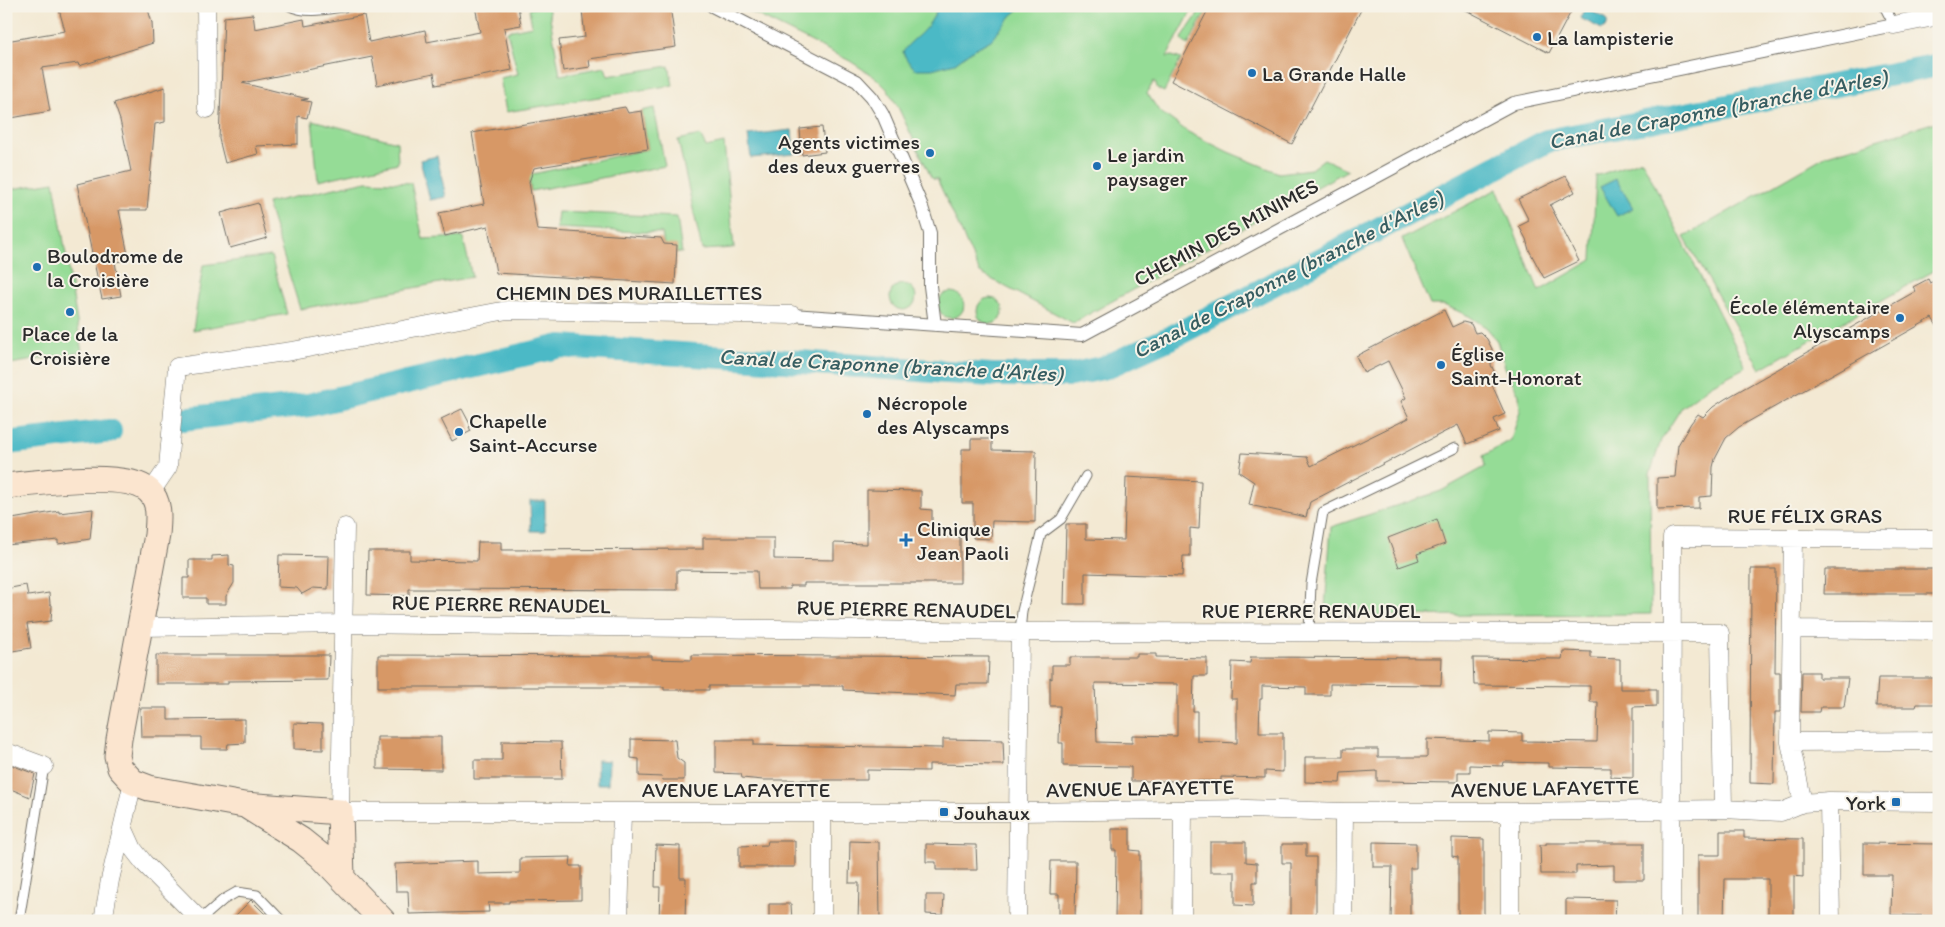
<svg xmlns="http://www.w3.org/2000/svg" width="1945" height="927" font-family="Itim,sans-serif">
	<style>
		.green { fill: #95dc96; stroke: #608460 }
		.water { fill: #4bb9c6; stroke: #3b7278 }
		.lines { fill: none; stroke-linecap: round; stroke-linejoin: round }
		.canal { stroke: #4bb9c6; stroke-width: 24 }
		.building { fill: #d79866; fill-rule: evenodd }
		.service-casing { stroke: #716e66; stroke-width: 11 }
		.pedestrian-casing { stroke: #716e66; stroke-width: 14 }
		.minor-casing { stroke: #716e66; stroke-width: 19 }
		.secondary-casing { stroke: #716e66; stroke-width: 27 }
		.service { stroke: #fff; stroke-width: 9 }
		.pedestrian { stroke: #fff; stroke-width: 12 }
		.minor { stroke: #fff; stroke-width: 18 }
		.secondary { stroke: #fbe5cf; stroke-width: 25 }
		.poi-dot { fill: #1f6fb2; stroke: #f7f3e8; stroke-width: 2 }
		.labels { text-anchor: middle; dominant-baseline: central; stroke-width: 4; stroke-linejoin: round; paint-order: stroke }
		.poi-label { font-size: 21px; fill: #2b2b2b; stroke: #f7f3e8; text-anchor: start }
		.street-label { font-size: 21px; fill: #2b2b2b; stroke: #f7f3e8 }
		.water-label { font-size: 22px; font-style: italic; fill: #365d61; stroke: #f7f3e8 }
	</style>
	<rect width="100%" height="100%" fill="#f7f3e8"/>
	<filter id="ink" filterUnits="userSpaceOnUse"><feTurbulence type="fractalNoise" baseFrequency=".02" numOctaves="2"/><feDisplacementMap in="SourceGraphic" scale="10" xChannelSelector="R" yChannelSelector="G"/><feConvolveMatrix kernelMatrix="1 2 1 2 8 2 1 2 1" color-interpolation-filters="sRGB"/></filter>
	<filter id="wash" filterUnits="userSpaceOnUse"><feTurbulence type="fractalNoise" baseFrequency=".0096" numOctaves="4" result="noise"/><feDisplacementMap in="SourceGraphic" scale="20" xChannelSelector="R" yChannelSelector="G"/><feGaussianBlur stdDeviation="1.12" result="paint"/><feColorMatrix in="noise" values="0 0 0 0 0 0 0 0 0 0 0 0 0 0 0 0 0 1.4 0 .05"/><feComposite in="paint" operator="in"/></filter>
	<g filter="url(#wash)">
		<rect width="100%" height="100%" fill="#f3e9d3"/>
		<path class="green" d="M541,6H548L560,75L605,67L608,76L669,66L673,85L506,112L500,78L518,74L507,31L532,26L529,9Z
			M756,6H764L772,10L774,6H1194L1167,57L1172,56L1181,59L1164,92L1158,89L1154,81L1147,93L1159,111L1188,132L1228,152L1279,173L1311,169L1324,159L1348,170L1073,323L980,273L937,179H933L931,177L898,107L887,89L876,78L850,61L749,11Z
			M1204,6H1209L1188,45L1181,40L1185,33Z
			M654,108L665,166L531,191L528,175L648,149L642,111Z
			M312,120L397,142L398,163L318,181Z
			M1939,121V268L1760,369L1684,237L1827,155Z
			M700,135L706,147L724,143L734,248L702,250L678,140Z
			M1642,160L1746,367L1711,385L1682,407L1661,440L1650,474L1651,614L1336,616L1325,608L1331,527L1441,491L1485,467L1483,456L1511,440L1520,411L1519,395L1505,367L1497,341L1487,328L1469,316L1444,305H1430L1402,239L1497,189L1539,291L1592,260L1596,176Z
			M367,181L411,183L423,239L463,237L472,277L300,309L267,203Z
			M54,182L82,352L10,364L6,343V190Z
			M558,212L677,217L682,253L665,251L662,233L556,228Z
			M271,256L287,314L193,330L203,265Z
			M890 297a13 13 0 1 1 26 0a13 13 0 1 1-26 0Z
			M938 305a13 13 0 1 1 26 0a13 13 0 1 1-26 0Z
			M977 311a13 13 0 1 1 26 0a13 13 0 1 1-26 0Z"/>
		<path class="water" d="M938,6H1023L1012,15L991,40L971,51L955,63L932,69H915L907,60L903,52C908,43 917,38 923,31C930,24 935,15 938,6Z
			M1585,8L1607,19V25L1602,29L1580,18Z
			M792,130L794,154L751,158L748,135Z
			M437,156L446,197L430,200L420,160Z
			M1616,179L1633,208L1617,216L1600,187Z
			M530,501H545V531H531Z
			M597,760L609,761L608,784H597Z"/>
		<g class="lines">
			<path class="canal" d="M185,419H182L309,405L561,346L992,375H1070L1106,367L1174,336L1547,141L1939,65
				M6,443L110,431"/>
		</g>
		<g id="blocks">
			<path class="building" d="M58,6H147L152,23L153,43L79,66L78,63L42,68L50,111L6,119V41L65,31Z
				M475,6H518L521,25L504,28L512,70L436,85L434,73L377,85L372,57L242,83L308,99L301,100L311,102L307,118L298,116V144L256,146L258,154L225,163L219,139L224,17L253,14L255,29L304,19L305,26L364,15L369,42L425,30L427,42L480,32Z
				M604,6H670L676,47L589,59L590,67L563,71L559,40L585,37L582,10Z
				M1210,6H1363L1292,144L1171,81Z
				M1458,6H1574L1549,53Z
				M165,87V122L155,124L147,210H119L129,260L115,262L121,296L102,299L77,184L131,171L120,120L114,103Z
				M625,107L628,113L642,111L648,149L534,168L529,182L537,230L661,238L664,244L677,245L675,284L496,273L488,226L445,236L439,213L484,204L472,133Z
				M822,127L825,152L802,155L800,129Z
				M1566,176L1575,192L1550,205L1579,261L1544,278L1529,250L1526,239L1519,226L1529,221L1518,199Z
				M258,203L267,238L230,248L221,213Z
				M1939,278V329L1932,318L1739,427L1726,438L1715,459L1713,467L1712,496L1699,497V508L1657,509V478L1675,477L1678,445L1691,423L1698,414L1703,417L1713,407L1725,399L1916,291L1913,287L1928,279L1930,283Z
				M1444,310L1452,327L1463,322L1471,324L1475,333L1480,332L1487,339L1492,349L1491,365L1494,371L1489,378L1505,414L1494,419L1499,431L1467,444L1458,425L1310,502L1306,517L1249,505L1254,482L1239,472L1242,453L1307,457L1311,466L1409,418L1401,401L1406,398L1388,361L1364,373L1356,356Z
				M462,409L471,426L469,427L471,431L452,441L441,419Z
				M971,439H992V450L1036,451L1035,522L992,521L991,539L973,538V503H962V449H971Z
				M1126,477L1201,481L1199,529L1190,528V556H1183L1182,576L1085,573V604H1064L1066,524H1086V539L1124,540Z
				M867,490L921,491V509L932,510V536L960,537V583H804V586H790V589H758L757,571L677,570V590L409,589V596L367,595L368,551H410V560L477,561L478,542H501V550L703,549V538H774V559L834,560V543L867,544Z
				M93,509L90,539L58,544V540L6,545V520L59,511V513Z
				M1437,519L1445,544L1417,554L1419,560L1399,567L1388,538Z
				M229,555V565L234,566V583L226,596V604H206V598H183V578H189V560H212V556Z
				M279,555L329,556L328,589L313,588L302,594L297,588L278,587Z
				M1751,569H1776L1775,672H1780V712H1775L1774,784L1750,783Z
				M1825,569H1939V594H1824Z
				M26,585L28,596L49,593L50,604L52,605L51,621L27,624L31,648L6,652V589Z
				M1563,651L1591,652V658L1620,659V689H1657V706L1633,707V778L1611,777V768L1548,767V763L1504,762L1503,766L1470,765V772H1458V782L1377,781V771L1341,773L1340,783L1305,782V757H1343V749H1378V757H1427V739L1489,741V732L1522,733V741L1597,742L1598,702H1590V686L1474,685L1473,658L1562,659Z
				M1137,654H1156V657L1207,658V676H1194L1193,711H1197V741L1237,743V699H1231L1232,662L1250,663L1251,657L1442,658L1441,685L1330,684V695H1306V687L1262,686V699H1260L1259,733H1283V772L1265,771V778L1221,777V781H1131V767L1063,766V743H1059L1060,706H1050V678L1052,679V665H1070V657H1137ZM1095,683L1177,684V736L1132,735V743L1097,742Z
				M156,655H329L328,680L228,681V684H156Z
				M378,655L652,656V659L692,660V655L989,657L988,684H956L955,695L843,690V686H709V690H664V687H378Z
				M1802,672H1819V678H1848L1844,707H1821L1820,712H1801Z
				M1878,678H1939V704H1917L1916,707H1876Z
				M140,708H168V720L245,719V743L228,744L227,749H201V737H141Z
				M294,723L323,724V750L294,749Z
				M377,737H441V770L377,769Z
				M631,739L675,740L677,758L684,763V780H663L662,777L639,776V759L631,758Z
				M943,739L1003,740L1004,765L929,764V771L867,770V780H763L742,778L741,774L716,773V740H754V745L943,748Z
				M502,741L561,742L562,779H474V760H502Z
				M6,763L35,774L30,797L6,787Z
				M1112,829H1130V850L1140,851V921H1115L1116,850H1112Z
				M1720,831H1744V838L1803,839V877L1794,876V921H1768V879H1725L1724,921H1698V855H1720Z
				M1452,838L1484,839V921H1458V857L1452,856Z
				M768,841H795V867H739V846L767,845Z
				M850,841L879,842L880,921H858L859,883H849Z
				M1210,842H1246V862L1257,863V882H1253V906L1235,905V872H1210Z
				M1373,842L1416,843V868H1410V921H1391L1392,867H1373Z
				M1546,843H1644V880H1614V865L1576,866V874H1541L1540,845H1546Z
				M1864,843L1939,844V916L1891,915L1892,875H1864Z
				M926,844L976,845L977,870H936V862H926Z
				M1282,844H1306V857H1316V921H1291V863H1282Z
				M656,845L680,846V878H686L685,921H659L660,887H655Z
				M571,857L570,866H581V900L509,901V903H488L489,912L409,914L408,891H396L395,864L478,861V874L520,873V858Z
				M1051,861H1076L1075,921H1059V894H1050Z
				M926,895H944L943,915L926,914Z
				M1566,899L1616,900L1615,921H1566Z
				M251,900L272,921H230Z
				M769,904H791L792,921H769Z"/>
		</g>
	</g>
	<g filter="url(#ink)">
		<use href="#blocks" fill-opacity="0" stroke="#716e66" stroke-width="1"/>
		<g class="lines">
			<g class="service-casing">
				<path id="service" d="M290,6C308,15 331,8 350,6
					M1884,6L1894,25
					M1020,632L1022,611L1041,534L1061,519L1086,476
					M1309,632L1311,584L1323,512L1455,448
					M200,920L223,900L237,892L257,895L282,921
					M19,921L44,766"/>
			</g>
			<g class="pedestrian-casing">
				<path id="pedestrian" d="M712,6L857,81L872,97L883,115L921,204L930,233V286L935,325
					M792,315L1082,335L1514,103L1894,25"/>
			</g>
			<g class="minor-casing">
				<path id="minor" d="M206,6L207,109
					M1894,25L1939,16
					M151,492L168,467L177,367L292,351L507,310L792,315
					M345,527L340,812H1018L1247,809L1344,812H1510L1723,809L1781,812L1803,803L1829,801L1939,802
					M1793,538L1790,742L1803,803
					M140,627L345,624L1020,632L1720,633L1723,809
					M1792,629L1939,631
					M1790,742L1939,741
					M6,752L44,766
					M1829,801L1831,921
					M822,812V921
					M123,827L133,849L144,863L201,921
					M103,921L110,880L133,782
					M619,921L622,812
					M1017,921L1020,632
					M1182,921L1183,811
					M1343,921L1344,812
					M1510,921V812
					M1671,921L1672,537L1939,539"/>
			</g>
			<g class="secondary-casing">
				<path id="secondary" d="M6,486C36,483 127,470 149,491C161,502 158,521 157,535L119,739L117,756L120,768L133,782L149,788L244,805L340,812L342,878
					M248,807L301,840L321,856L383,921"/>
			</g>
			<use href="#service" class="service"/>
			<use href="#pedestrian" class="pedestrian"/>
			<use href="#minor" class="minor"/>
			<use href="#secondary" class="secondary"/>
		</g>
	</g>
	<g class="poi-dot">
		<circle cx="1537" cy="37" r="5"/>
		<circle cx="1252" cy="73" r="5"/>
		<circle cx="930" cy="153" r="5"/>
		<circle cx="1097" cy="166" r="5"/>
		<circle cx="37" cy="267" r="5"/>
		<circle cx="70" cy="312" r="5"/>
		<circle cx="1900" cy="318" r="5"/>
		<circle cx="1441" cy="365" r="5"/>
		<circle cx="867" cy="414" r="5"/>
		<circle cx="459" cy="432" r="5"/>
		<path d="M903.5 532.5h5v5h5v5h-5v5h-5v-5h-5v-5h5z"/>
		<rect x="1891" y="797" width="10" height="10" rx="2.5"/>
		<rect x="939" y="807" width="10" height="10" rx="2.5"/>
	</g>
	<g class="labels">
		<g class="poi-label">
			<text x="1547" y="37">La lampisterie</text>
			<text x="1262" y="73">La Grande Halle</text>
			<text x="920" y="141" text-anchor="end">Agents victimes<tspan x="920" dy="24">des deux guerres</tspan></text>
			<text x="1107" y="154">Le jardin<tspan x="1107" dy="24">paysager</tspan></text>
			<text x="47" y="255">Boulodrome de<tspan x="47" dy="24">la Croisière</tspan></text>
			<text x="1890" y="306" text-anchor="end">École élémentaire<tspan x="1890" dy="24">Alyscamps</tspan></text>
			<text x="70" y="333" text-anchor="middle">Place de la<tspan x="70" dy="24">Croisière</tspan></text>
			<text x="1451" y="353">Église<tspan x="1451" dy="24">Saint-Honorat</tspan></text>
			<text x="877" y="402">Nécropole<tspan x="877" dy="24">des Alyscamps</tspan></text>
			<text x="469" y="420">Chapelle<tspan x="469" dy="24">Saint-Accurse</tspan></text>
			<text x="917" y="528">Clinique<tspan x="917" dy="24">Jean Paoli</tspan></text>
			<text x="1886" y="802" text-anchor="end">York</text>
			<text x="954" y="812">Jouhaux</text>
		</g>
		<g class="street-label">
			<text transform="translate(1226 232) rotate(-28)">CHEMIN DES MINIMES</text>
			<text x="629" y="292">CHEMIN DES MURAILLETTES</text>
			<text x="1805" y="515">RUE FÉLIX GRAS</text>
			<text transform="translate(501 604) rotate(1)">RUE PIERRE RENAUDEL</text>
			<text transform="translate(906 609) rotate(1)">RUE PIERRE RENAUDEL</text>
			<text x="1311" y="610">RUE PIERRE RENAUDEL</text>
			<text transform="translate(1140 788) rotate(-1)">AVENUE LAFAYETTE</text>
			<text transform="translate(1545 788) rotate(-1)">AVENUE LAFAYETTE</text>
			<text x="736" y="789">AVENUE LAFAYETTE</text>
		</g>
		<g class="water-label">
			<text transform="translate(1718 109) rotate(-11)">Canal de Craponne (branche d'Arles)</text>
			<text transform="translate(1288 274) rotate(-27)">Canal de Craponne (branche d'Arles)</text>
			<text transform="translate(891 365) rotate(3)">Canal de Craponne (branche d'Arles)</text>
		</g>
	</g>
	<rect width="1945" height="927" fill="none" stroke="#f7f3e8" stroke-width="25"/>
</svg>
